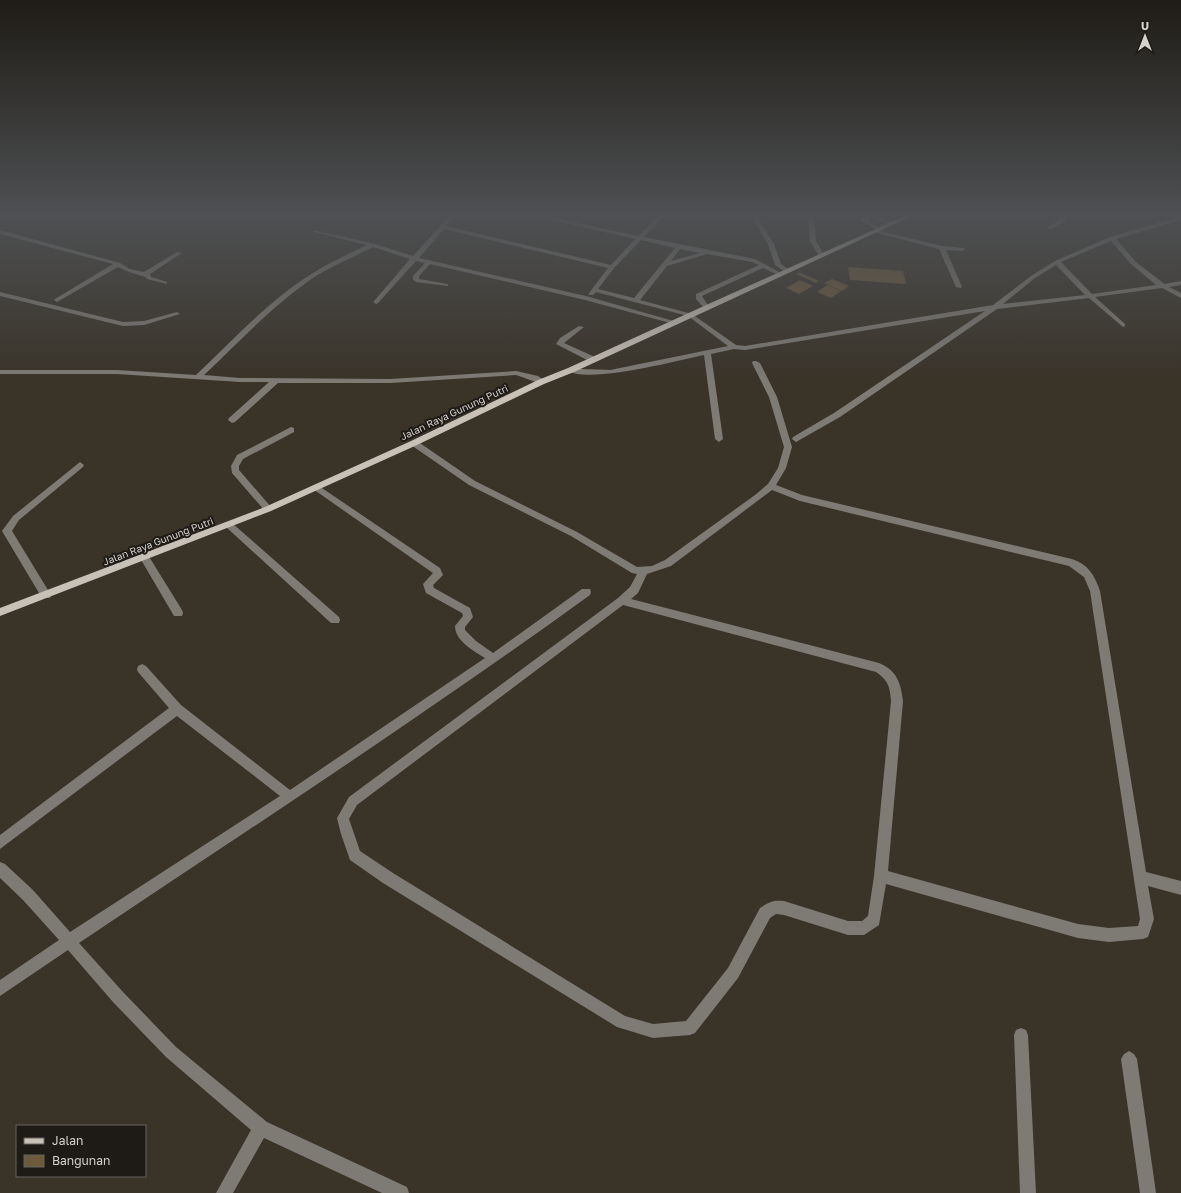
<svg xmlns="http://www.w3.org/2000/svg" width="1181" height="1193" font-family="'Golos Text',sans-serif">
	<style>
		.building { fill: #6c5a3a }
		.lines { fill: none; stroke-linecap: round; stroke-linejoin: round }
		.minor { fill: #7e7b75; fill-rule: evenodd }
		.major { fill: #c8c1b7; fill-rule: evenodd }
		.labels { text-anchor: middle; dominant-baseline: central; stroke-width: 4; stroke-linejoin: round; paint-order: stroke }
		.far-street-label { font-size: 10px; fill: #d4d0ca; stroke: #1e1b16 }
	</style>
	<rect width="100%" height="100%" fill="#393328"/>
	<path class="building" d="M848,267L903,271L906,284L850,280Z
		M799,272L819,281L816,283L796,274Z
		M832,279L849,286L842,291L824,283Z
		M800,280L813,286L799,294L786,288Z
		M827,285L841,291L831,298L817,292Z"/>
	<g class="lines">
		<path class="minor" d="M450,215H456L446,226L611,265L635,239L530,215H540L638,236L659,215H665L644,237L755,259L783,274L778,275L763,268L702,296L709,307L704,308L696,299V294L759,265L752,262L707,254L667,266L640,300L692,314L736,345L745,346L993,305L1031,276L1055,261L1110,237L1181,216V220L1116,239L1136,262L1162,282L1164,284L1181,281V285L1169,287L1181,293V298L1162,288L1095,297L1125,324V326L1123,327L1089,298L997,309L840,417L796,442L792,439L793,437L834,413L985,311L745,350L734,349L711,354L723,439L719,442L715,439L704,355C679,360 586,385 567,370C570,368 602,370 610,370L728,346L688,316L596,292L593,295H589V293L608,268L444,229L419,258L586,296L677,322L674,324L585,300L430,264L419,276V279L448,284V286L416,282L413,280V276L425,263L416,261L378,303L376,304L373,302L374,301L410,259L373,247C354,257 334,265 316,276C274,304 240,341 204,375L240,378L390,379L516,371L538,376L544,380V384C539,384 523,377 516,375L390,383H278L235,422L232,423L228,420L229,418L269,382H240L117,374H0V370H117L196,375C233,340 269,300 313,273C330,262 349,254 367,245L314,232V230L375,244L413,256ZM641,240L675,248L634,298L598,289L614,268ZM1111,241L1131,264L1156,285L1092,294L1061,262ZM680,249L700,253L671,261ZM1056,265L1085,295L1003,304L1035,278Z
			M750,215H756L774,244L781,264L789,270V272H785L775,265L768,244Z
			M808,215H814L816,241L824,255L823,256H819L810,241Z
			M867,215H875L895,223L892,225L872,218L867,220L881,228L880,231L942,246L964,248L965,249L962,251L946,250L962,287L961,288L956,287L939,249L873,232V230L875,229L860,220Z
			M1058,215H1064L1067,219L1052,229H1048V227L1061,219Z
			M0,230L120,263L130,269L144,272L177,252L182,253L150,274L151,277L167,282V284L147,279L145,277L126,271L118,267L57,302L54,300L55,299L113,264L0,234Z
			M0,292L123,322L144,321L177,312L180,314L144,325L123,326L0,296Z
			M579,326L584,327L564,343L595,357V361H589L556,344L560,338Z
			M753,361H756L760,363L777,397L792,447L786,468L776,485L802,495L1072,559C1088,564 1095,576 1100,591L1146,872L1181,881V895L1148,886L1154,919L1148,937L1143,939L1109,942L1078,938L886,884L879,925L864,935H848L784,915L776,914L770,918L738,978L695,1033L690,1035L653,1038L617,1027L383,883L350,860L341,834L337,818L349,797L618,598L630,587L637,574L632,573L571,536L469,485L411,445V441H417L475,481L577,532L637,567L652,566L665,560L755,495L768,484L778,468L784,447L769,397L752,363ZM772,490L800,501L1069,566L1084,577L1090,591L1140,919L1138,926L1109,928L1078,924L888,871L903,701C901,684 897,670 879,663L631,599L638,593L647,574L671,566ZM623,605L876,672C888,680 890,687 891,701L874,876L868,916L862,921H848L784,901C773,900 769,902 760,908L728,968L686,1021L653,1024L625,1016L393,873L360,851L349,819L357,805Z
			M291,427L294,428V432L243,459L239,466V470L271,507L273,509L268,512L265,511L232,473L231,466L237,455Z
			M80,462L84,465L83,467L19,520L12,531L51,595L50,598H42L2,531L13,516Z
			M316,484L440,568L443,575L433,585L434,588L470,608L473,617L465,627V630L476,641L493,653L582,589H590L591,592L590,595C423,716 251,828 79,943L123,992L176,1047L267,1122L407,1187L409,1193H382L264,1138L233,1193H216L251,1130L166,1057L113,1002L68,950L0,996V980L59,940L23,900L0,878V862L5,864L33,890L70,932L280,796L177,716L0,849V835L169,708L138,672L137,669L138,666L142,664L146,666L181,705L290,790L485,658C474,651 455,641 455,626L463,616L462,613L426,593L423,584L433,573L313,489L312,487Z
			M229,522L232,523L339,617L340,620L339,623H331L226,527L224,525L226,523Z
			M145,554L148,555L182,610L183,613L182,616H174L140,558Z
			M1021,1028L1026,1030L1028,1035L1036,1193H1020L1014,1035L1016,1030Z
			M1129,1051L1134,1054L1137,1059L1156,1193H1140L1121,1059L1124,1054Z"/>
		<path class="major" d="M907,215H914L574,372L544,384L417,445L271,511L0,616V608L265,507L411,441L538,380L568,368L704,306Z"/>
	</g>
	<linearGradient id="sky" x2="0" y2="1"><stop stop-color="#1f1c16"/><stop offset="0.56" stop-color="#4e5053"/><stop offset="1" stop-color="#4e5053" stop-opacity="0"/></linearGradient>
	<rect width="1181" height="382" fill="url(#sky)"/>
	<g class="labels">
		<g class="far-street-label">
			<text transform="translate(454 412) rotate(-25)">Jalan Raya Gunung Putri</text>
			<text transform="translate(158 541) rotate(-21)">Jalan Raya Gunung Putri</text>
		</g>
	</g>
	<rect x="16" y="1125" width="130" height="52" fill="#1e1b16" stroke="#67635e"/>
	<rect x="24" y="1138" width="20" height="6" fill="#c8c1b7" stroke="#67635e"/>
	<text x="52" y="1145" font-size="12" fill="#d4d0ca">Jalan</text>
	<rect x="24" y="1155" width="20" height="12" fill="#6c5a3a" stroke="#67635e"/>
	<text x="52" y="1165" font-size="12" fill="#d4d0ca">Bangunan</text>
	<g transform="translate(1145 36)" stroke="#1e1b16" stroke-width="3" paint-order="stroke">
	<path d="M0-3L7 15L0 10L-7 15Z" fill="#d4d0ca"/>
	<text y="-6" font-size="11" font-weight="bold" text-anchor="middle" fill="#d4d0ca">U</text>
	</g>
</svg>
